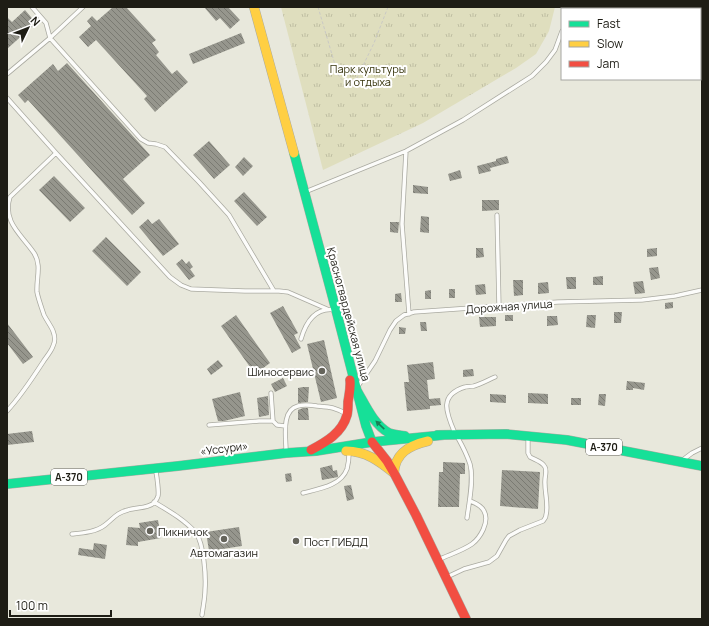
<svg xmlns="http://www.w3.org/2000/svg" width="709" height="626" font-family="Manrope,sans-serif">
	<style>
		.forest { fill: url(#forest-firs) }
		.park { fill: url(#park-tufts) }
		.building { fill: url(#building-back-hatch) }
		.lines { fill: none; stroke-linecap: round; stroke-linejoin: round }
		.lane-casing { stroke: #aaaaa1; stroke-width: 5 }
		.fast-casing { stroke: #aaaaa1; stroke-width: 10 }
		.slow-casing { stroke: #aaaaa1; stroke-width: 10 }
		.jam-casing { stroke: #aaaaa1; stroke-width: 10 }
		.path { stroke: #cac9c5; stroke-width: 1; stroke-dasharray: 3 2; stroke-linecap: butt }
		.lane { stroke: #fcfcfa; stroke-width: 3.5 }
		.fast { stroke: #16e098; stroke-width: 9 }
		.slow { stroke: #ffcf43; stroke-width: 9 }
		.jam { stroke: #f24e42; stroke-width: 9 }
		.oneway { fill: #1a7e56 }
		.poi-dot { fill: #65645b; stroke: #fff; stroke-width: 1.5 }
		.labels { text-anchor: middle; dominant-baseline: central; stroke-width: 4; stroke-linejoin: round; paint-order: stroke }
		.shield { fill: #fff; stroke: #62615b; stroke-width: 1 }
		.shield-label { font-size: 10px; font-weight: bold; fill: #1e1d15 }
		.park-label { font-size: 11px; fill: #36330a; stroke: #fff }
		.street-label { font-size: 11px; fill: #1e1d15; stroke: #fff }
		.poi-label { font-size: 11px; fill: #1e1d15; stroke: #fff; text-anchor: start }
	</style>
	<defs>
		<pattern id="forest-firs" width="22" height="20" patternUnits="userSpaceOnUse"><rect width="22" height="20" fill="#d3d1b1"/><path d="M5 1l3.5 6h-7zM16 11l3.5 6h-7z" fill="#b5b397"/></pattern>
		<pattern id="park-tufts" width="24" height="20" patternUnits="userSpaceOnUse"><rect width="24" height="20" fill="#dfdebe"/><path d="M3 7l-1-3M5 7V3M7 7l1-3M15 17l-1-3M17 17v-4M19 17l1-3" fill="none" stroke="#bfbea2"/></pattern>
		<pattern id="building-back-hatch" width="6" height="6" patternUnits="userSpaceOnUse"><rect width="6" height="6" fill="#96968d"/><path d="M-1 5l2 2M0 0l6 6M5-1l2 2" fill="none" stroke="#7a7a72"/></pattern>
	</defs>
	<rect width="100%" height="100%" fill="#e8e8dc"/>
	<path class="forest" d="M650,7H702V37L700,36V9H652Z"/>
	<path class="park" d="M281,7H555L549,31L536,54L516,68L423,123L323,170Z"/>
	<path class="building" d="M113,7H126L156,40L152,43L159,52L156,55L172,74L177,70L188,82L155,112L144,99L147,96L96,40L88,47L79,37L91,26L87,21L92,16L97,21Z
		M204,7H228L240,20L230,29L220,18L216,21Z
		M25,10L36,23L7,49V17L12,22Z
		M241,33L245,43L193,64L189,54Z
		M67,63L150,155L123,179L145,203L132,215L28,100L25,103L18,95L53,64L58,71Z
		M209,141L230,165L214,179L193,155Z
		M507,156L509,163L490,168L491,171L479,174L477,166L496,161V159Z
		M244,157L253,166L243,176L235,167Z
		M460,170L462,178L450,181L448,174Z
		M54,176L85,208L70,222L39,190Z
		M413,185L428,187V194L413,193Z
		M244,192L267,217L257,226L234,201Z
		M482,200H499V210L482,211Z
		M421,216L429,217V233L420,232Z
		M148,219L152,224L159,219L179,244L163,256L139,227Z
		M390,222H399L398,233L390,232Z
		M106,237L141,272L127,286L92,251Z
		M476,248H483L484,257L476,258Z
		M657,248V256L647,257V249Z
		M182,259L186,264L189,261L193,267L190,269L195,276L189,280L176,264Z
		M658,267L660,278L651,280L649,268Z
		M603,276V285H593V277Z
		M566,277H576V289H567Z
		M513,280H523V295L514,296Z
		M643,281L645,293L635,294L633,282Z
		M548,282L549,293L538,294V283Z
		M485,284L486,294L476,295L475,285Z
		M449,289H455V298H449Z
		M431,290V299H425V291Z
		M401,293L402,302H395V294Z
		M673,302V308L665,309V303Z
		M283,306L298,333L294,335L301,348L292,353L270,313Z
		M614,312H622L621,323H614Z
		M236,315L270,363L255,374L221,326Z
		M505,315H513V321H505Z
		M587,315H596L595,328L586,327Z
		M547,316H557L558,325L547,326Z
		M479,317H496V326L480,327Z
		M420,322H426L427,331H421Z
		M7,323L33,357L23,364L7,343Z
		M399,327L406,328L405,334H399Z
		M324,340L337,398L321,402L307,344Z
		M218,360L223,366L211,375L207,369Z
		M433,362L435,379L427,380L429,399L440,398L441,405L430,406V409L407,411L404,382H409L407,365Z
		M473,369L474,376L463,377V370Z
		M283,378L287,386L275,392L271,384Z
		M627,381L645,383L644,390L633,388V390H626Z
		M303,387H309L308,402L298,403V388Z
		M240,392L245,416L224,421H218L212,399Z
		M528,393L548,394V404L528,403Z
		M490,394L506,395V403L490,402Z
		M599,394H606L605,406L598,405Z
		M268,396L269,415L259,417L257,398Z
		M571,398H581V405H571Z
		M303,408H308L309,420H298V410Z
		M32,431L34,442L7,445V434Z
		M443,462L465,463V474H460L459,507H438L439,472H443Z
		M332,465L333,471L337,470L338,477L322,480L320,468Z
		M502,470L540,472L538,509L500,506Z
		M291,473L292,481L286,482L285,474Z
		M351,485L354,499L347,501L344,486Z
		M158,520L161,538L138,542V546L126,545L128,527L140,528L139,523Z
		M239,527L242,546L209,551L206,532Z
		M94,543L107,545L105,559L78,555L79,548L93,550Z"/>
	<g class="lines">
		<g class="lane-casing">
			<path id="lane" d="M32,7L46,23L50,38L141,139L148,143L156,144L165,147L199,182L229,215L274,291
				M568,9L569,7
				M7,74L50,38L83,7
				M7,98L56,153L170,277L181,285L191,289L245,291H279L288,292L327,309
				M406,151L402,224L409,314
				M305,192L406,151L463,120L532,76L546,62L555,50L562,31
				M497,215L499,307
				M301,339C306,322 316,307 335,310
				M358,386L375,361L390,330L396,321L404,315L414,312L558,302L642,300L675,296L702,290
				M271,393L273,421
				M7,411C21,396 32,379 43,362C46,357 51,352 53,346C55,342 55,336 53,331C51,326 47,321 44,315C42,309 38,298 37,292C36,279 42,265 34,253C22,235 2,222 10,197L56,153
				M209,425L259,421H273L277,425L285,426
				M454,431C446,412 439,395 465,387C468,386 471,387 474,386C481,384 488,380 495,377
				M458,438C463,447 467,455 470,464C474,479 469,503 467,518
				M286,450C286,437 281,410 298,406C304,404 311,405 317,406C329,407 335,407 346,414
				M684,459L692,453L702,448
				M303,493C318,489 341,486 347,469C348,465 349,459 349,454
				M154,502C169,511 185,520 196,533C204,544 206,577 205,590C205,598 203,607 202,615
				M72,534C83,533 96,532 105,525C114,518 116,513 128,510C137,507 148,509 155,502C156,500 157,499 158,496C159,492 157,477 156,472
				M438,560C448,555 462,551 472,544C480,538 490,522 484,511C481,505 475,503 470,501
				M447,577L464,569L489,562L497,556L506,540L509,536L520,530L543,521C545,518 546,518 546,515C549,504 544,491 545,480C545,476 547,471 545,467C542,461 535,460 530,457L528,453V439"/>
		</g>
		<g class="fast-casing">
			<path id="fast" d="M294,153L336,310L366,426L372,442
				M356,389C365,404 373,424 389,433C394,435 400,435 405,436
				M437,435L506,434L567,440L702,466
				M7,484L178,466L286,453L316,451L372,442L444,435"/>
		</g>
		<g class="slow-casing">
			<path id="slow" d="M254,7L294,153
				M346,451C366,451 379,461 394,473
				M394,473C395,453 410,445 428,441"/>
		</g>
		<g class="jam-casing">
			<path id="jam" d="M372,442L387,461L394,473L416,515L466,619
				M311,450C326,442 342,433 347,415C348,411 348,407 348,402C349,395 351,388 350,380"/>
		</g>
		<path class="path" d="M318,7L338,75L346,84L357,78L374,43L388,7"/>
		<use href="#lane" class="lane"/>
		<use href="#fast" class="fast"/>
		<use href="#slow" class="slow"/>
		<use href="#jam" class="jam"/>
	</g>
	<defs><path id="oneway-solid" d="M-6-.8H1V-3.2L6.5 0L1 3.2V.8H-6Z"/></defs>
	<use class="oneway" href="#oneway-solid" transform="translate(380 425) rotate(-136)"/>
	<g class="poi-dot">
		<circle cx="322" cy="371" r="4"/>
		<circle cx="150" cy="531" r="4"/>
		<circle cx="224" cy="539" r="4"/>
		<circle cx="296" cy="541" r="4"/>
	</g>
	<g class="labels">
		<g class="shield">
			<rect x="586" y="439" width="36" height="16" rx="3"/>
			<rect x="51" y="469" width="36" height="16" rx="3"/>
		</g>
		<g class="shield-label">
			<text x="604" y="447">А-370</text>
			<text x="69" y="477">А-370</text>
		</g>
		<g class="park-label">
			<text x="368" y="68">Парк культуры<tspan x="368" dy="13">и отдыха</tspan></text>
		</g>
		<g class="street-label">
			<text transform="translate(509 306) rotate(-4)">Дорожная улица</text>
			<text transform="translate(349 314) rotate(75)">Красногвардейская улица</text>
			<text transform="translate(224 448) rotate(-7)">«Уссури»</text>
		</g>
		<g class="poi-label">
			<text x="314" y="371" text-anchor="end">Шиносервис</text>
			<text x="158" y="531">Пикничок</text>
			<text x="304" y="541">Пост ГИБДД</text>
			<text x="224" y="552" text-anchor="middle">Автомагазин</text>
		</g>
	</g>
	<rect width="709" height="626" fill="none" stroke="#1e1d15" stroke-width="16"/>
	<rect x="561" y="8" width="140" height="72" fill="#ffffff" stroke="#a5a5a1"/>
	<rect x="569" y="21" width="20" height="6" fill="#16e098" stroke="#a5a5a1"/>
	<text x="597" y="28" font-size="12" fill="#1e1d15">Fast</text>
	<rect x="569" y="41" width="20" height="6" fill="#ffcf43" stroke="#a5a5a1"/>
	<text x="597" y="48" font-size="12" fill="#1e1d15">Slow</text>
	<rect x="569" y="61" width="20" height="6" fill="#f24e42" stroke="#a5a5a1"/>
	<text x="597" y="68" font-size="12" fill="#1e1d15">Jam</text>
	<g transform="translate(28 28) rotate(47)" stroke="#ffffff" stroke-width="3" paint-order="stroke">
	<path d="M0-3L7 15L0 10L-7 15Z" fill="#1e1d15"/>
	<text y="-6" font-size="11" font-weight="bold" text-anchor="middle" fill="#1e1d15">N</text>
	</g>
	<path d="M10 610v6h101v-6" fill="none" stroke="#1e1d15" stroke-width="2"/>
	<text x="16" y="610" font-size="12" fill="#1e1d15" stroke="#ffffff" stroke-width="3" paint-order="stroke">100 m</text>
</svg>
